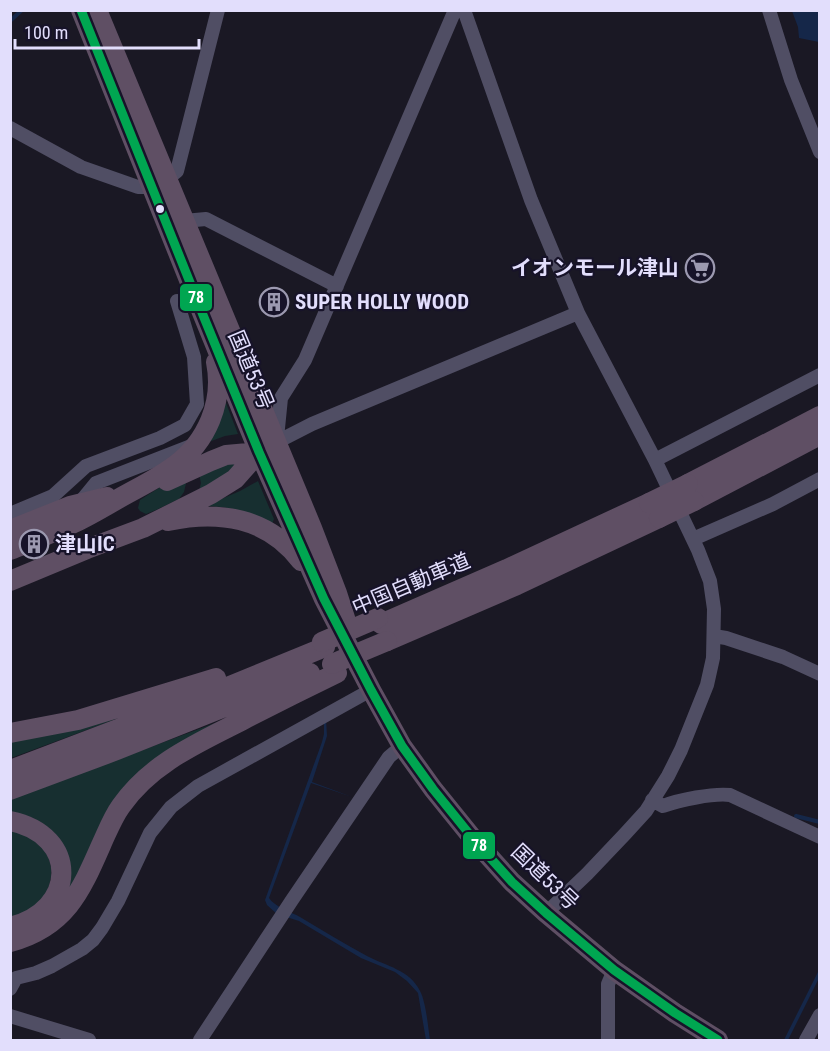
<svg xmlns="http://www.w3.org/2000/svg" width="830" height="1051" font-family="'Roboto Condensed','Noto Sans JP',sans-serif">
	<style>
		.green { fill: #172f30 }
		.water { fill: #152749 }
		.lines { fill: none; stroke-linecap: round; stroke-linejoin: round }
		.stream { stroke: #152749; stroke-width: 4 }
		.minor { stroke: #504e64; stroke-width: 14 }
		.highway { stroke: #5f4f64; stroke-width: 20 }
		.highway-bridge { stroke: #5f4f64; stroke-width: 20 }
		.bus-1-casing { stroke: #171329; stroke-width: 14 }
		.bus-1 { stroke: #00a651; stroke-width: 9 }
		.bus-dot { fill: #e2defc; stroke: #171329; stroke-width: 2 }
		.labels { text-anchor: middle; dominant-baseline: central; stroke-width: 4.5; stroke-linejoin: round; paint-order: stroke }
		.poi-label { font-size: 21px; font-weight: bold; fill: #e2defc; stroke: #171329; text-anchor: start }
		.street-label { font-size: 21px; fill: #e2defc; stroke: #171329 }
		.line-badge { stroke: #171329; stroke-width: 2 }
		.badge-label { font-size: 16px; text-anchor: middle; font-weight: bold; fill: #fff }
	</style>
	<rect width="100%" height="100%" fill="#1a1824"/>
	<path class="green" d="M221,403H226L238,434L225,436L206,443Z
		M244,459L234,470L199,491L201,483L199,474Z
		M179,475L187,479L184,492L179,499L156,510L146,514L140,511L138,508L140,500Z
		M258,481L274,519L272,524C248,511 232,507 205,506L240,491Z
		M170,699L11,758V739Z
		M234,716L167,753L73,892H64L44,825L33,818L11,812V799Z
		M11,827C35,835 57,854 50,882C48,890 46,897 40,903C33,910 20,914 11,919Z"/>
	<path class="water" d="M792,11H819V42L799,38L798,27Z
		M326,719L327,736L312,782L352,797L311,783L269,898C275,907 291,912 300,917C322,930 345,944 367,956C386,966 410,970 420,991C426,1002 428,1027 430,1040H426L418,993L407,981L395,972L361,958L299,921L277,914L267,905L265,900L322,742L324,734V721Z
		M819,970V978L788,1040H784Z"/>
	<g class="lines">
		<path class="stream" d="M10,21L22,10
			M796,816L820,822"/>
		<path class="minor" d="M464,10L531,200L578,313L655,460L698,550L710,581L714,609L713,658L707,685L681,750L668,776L646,811L625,834L587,874L546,913
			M769,10L791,80L820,152
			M10,128L81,167L138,187H151L166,180L177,171L218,10
			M184,221L206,219L337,286
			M277,438L281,398L305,360L455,10
			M271,445L312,424L578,313
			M655,460L820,375
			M78,505L96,483L191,446
			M10,514L53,496L86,466L160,438L185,425L197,404L194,357L177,301
			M693,539L773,504L820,479
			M714,636L726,638L783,657L820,674
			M652,800L663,806C679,800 713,793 730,795L820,837
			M10,989L16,978L36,973L52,966L82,949L93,940L102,928L118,901L150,833L171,807L198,786L371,690
			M10,1016L89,1040
			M200,1040L292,900L389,757L402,746
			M608,1040V984L614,970
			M806,1040L820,1015"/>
		<path class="highway" d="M81,10L203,315L259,452L324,599L371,690L402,746L433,789L475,841L512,882L546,913L614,970L675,1013L718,1040
			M97,10L312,528L337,593L346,621
			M167,481L211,461L226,455L259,452
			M688,484L820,416
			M694,501L820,435
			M168,521C218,510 268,517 301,561
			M10,530L70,506L107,497
			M10,550C32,541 53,533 74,523C89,516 104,507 118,499C137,488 157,479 174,466C207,442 224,402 216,362
			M10,581L87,549L143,528L211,494L235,479L259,452
			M381,624L507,569L649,503
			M387,641L517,585L659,518
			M10,733L78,720L216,678
			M10,770L220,690L325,647
			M10,790L117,750L310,673
			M10,821C80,835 77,911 10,927
			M10,942C66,927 81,891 102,843C108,830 113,817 121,806C151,763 198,743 243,720C274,704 306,688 337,673"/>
		<path class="highway-bridge" d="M649,503L688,484
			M659,518L694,501
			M322,642L378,618
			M332,664L387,641"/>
		<g class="bus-1-casing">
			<path id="bus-1" d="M81,10L203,315L259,452L324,599L371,690L402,746L433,789L475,841L512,882L546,913L614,970L675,1013L718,1040"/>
		</g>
		<use href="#bus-1" class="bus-1"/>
	</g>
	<defs>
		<g id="supermarket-ring" transform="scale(1.5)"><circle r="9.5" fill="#171329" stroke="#9c99b0" stroke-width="1.5"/><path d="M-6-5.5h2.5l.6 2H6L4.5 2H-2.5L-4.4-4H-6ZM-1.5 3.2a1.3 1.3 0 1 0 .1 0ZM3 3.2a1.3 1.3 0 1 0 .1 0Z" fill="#9c99b0"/></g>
		<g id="building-ring" transform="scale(1.5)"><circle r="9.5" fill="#171329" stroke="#9c99b0" stroke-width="1.5"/><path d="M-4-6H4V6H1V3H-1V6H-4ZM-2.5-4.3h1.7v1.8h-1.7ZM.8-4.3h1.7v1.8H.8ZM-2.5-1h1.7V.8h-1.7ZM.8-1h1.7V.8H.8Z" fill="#9c99b0"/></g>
	</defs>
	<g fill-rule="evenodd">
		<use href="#supermarket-ring" x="700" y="268"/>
		<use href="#building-ring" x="274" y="302"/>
		<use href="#building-ring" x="34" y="544"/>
	</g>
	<circle class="bus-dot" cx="160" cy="209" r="5"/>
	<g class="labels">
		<g class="poi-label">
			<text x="679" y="268" text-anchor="end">イオンモール津山</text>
			<text x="295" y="302">SUPER HOLLY WOOD</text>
			<text x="55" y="544">津山IC</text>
		</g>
		<g class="street-label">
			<text transform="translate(251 370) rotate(67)">国道53号</text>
			<text transform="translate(411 584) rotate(-23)">中国自動車道</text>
			<text transform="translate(545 877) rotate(44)">国道53号</text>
		</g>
	</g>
	<g class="line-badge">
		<rect x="179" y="283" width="34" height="29" rx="6" fill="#00a651"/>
		<rect x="462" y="831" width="34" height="29" rx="6" fill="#00a651"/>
	</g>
	<g class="badge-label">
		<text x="196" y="303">78</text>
		<text x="479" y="851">78</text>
	</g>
	<rect width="830" height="1051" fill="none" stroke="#e2defc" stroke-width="24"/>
	<path d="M15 39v9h184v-9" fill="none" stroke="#e2defc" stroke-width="3"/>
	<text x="24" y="39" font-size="18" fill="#e2defc" stroke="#171329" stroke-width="4.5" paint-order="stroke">100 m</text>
</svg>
